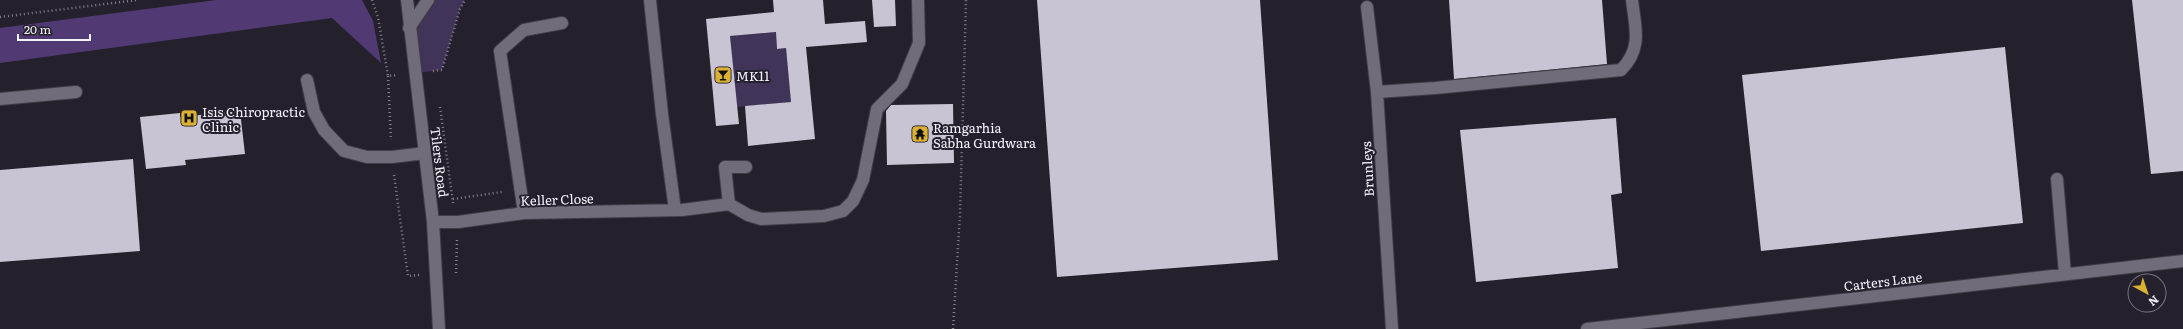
<svg xmlns="http://www.w3.org/2000/svg" width="2183" height="329" font-family="Literata,serif">
	<style>
		.green { fill: #413459 }
		.forest { fill: #513a74 }
		.building { fill: #c9c4d4 }
		.lines { fill: none; stroke-linecap: round; stroke-linejoin: round }
		.minor-casing { stroke: #403d47; stroke-width: 14 }
		.path { stroke: #85828c; stroke-width: 2.5; stroke-dasharray: 1 3; stroke-linecap: butt }
		.minor { stroke: #706c7a; stroke-width: 12 }
		.labels { text-anchor: middle; dominant-baseline: central; stroke-width: 4; stroke-linejoin: round; paint-order: stroke }
		.poi-label { font-size: 13px; fill: #f5f3fb; stroke: #24202c; text-anchor: start }
		.street-label { font-size: 13px; fill: #f5f3fb; stroke: #24202c }
	</style>
	<rect width="100%" height="100%" fill="#24202c"/>
	<path class="green" d="M428,0H465L460,9L442,70L415,73L409,28Z
		M776,32L777,49L786,48L791,102L737,107L730,36Z"/>
	<path class="forest" d="M216,0H362L373,21L381,63L332,18L0,63V28Z"/>
	<path class="building" d="M773,0H823L825,24L865,21L867,42L806,47L815,139L748,146L745,106L791,102L786,48L777,49L776,32L730,36L739,124L716,126L706,19L774,12Z
		M872,0H895L896,26L874,27Z
		M1037,0H1260L1278,260L1057,277Z
		M1449,0H1602L1607,64L1454,79Z
		M2132,0H2183V171L2151,174Z
		M2005,47L2023,223L1761,251L1742,75Z
		M953,104L954,163L887,165L886,111L891,105Z
		M240,111L245,154L185,160L186,165L146,169L140,117L180,113V117Z
		M1616,118L1622,193L1611,195L1618,268L1476,282L1460,130Z
		M133,159L140,251L0,262V170Z"/>
	<g class="lines">
		<g class="minor-casing">
			<path id="minor" d="M407,0L433,222L439,329
				M650,0L662,114L675,210
				M1367,7L1377,92L1392,329
				M409,28L428,0
				M307,80L314,112L324,130L344,151L367,157H392L425,153
				M1377,92L1435,88L1621,70C1643,48 1635,27 1632,0
				M0,99L76,92
				M2057,179L2065,274
				M729,204L748,215L761,219L824,216L843,211L853,201L863,180L877,109L902,84L919,43L918,0
				M524,213L500,51L524,30L562,23
				M433,222H458L524,213L682,210L729,204L725,167H746
				M1587,329L2183,261"/>
		</g>
		<path class="path" d="M372,0L378,17L388,76L398,75
			M0,17L138,0
			M433,71L442,70L460,9L465,0
			M388,76L391,140
			M440,107L453,203
			M394,175L408,276L419,275
			M453,199L502,192
			M456,273L457,240
			M953,329L960,214L966,0"/>
		<use href="#minor" class="minor"/>
	</g>
	<defs>
		<g id="bar-square" transform="scale(0.9)"><rect x="-9" y="-9" width="18" height="18" rx="4" fill="#dbb233" stroke="#24202c"/><path d="M-6-5H6L.8 .8V4.5H3.5V6h-7V4.5H-.8V.8Z" fill="#111"/></g>
		<g id="hospital-square" transform="scale(0.9)"><rect x="-9" y="-9" width="18" height="18" rx="4" fill="#dbb233" stroke="#24202c"/><path d="M-5-5h3v3.5h4V-5h3V5h-3V1.5h-4V5h-3Z" fill="#111"/></g>
		<g id="temple-square" transform="scale(0.9)"><rect x="-9" y="-9" width="18" height="18" rx="4" fill="#dbb233" stroke="#24202c"/><path d="M0-6L5-2H3V0L6.5 2.5H4V6H1.5V3h-3V6H-4V2.5H-6.5L-3 0V-2H-5Z" fill="#111"/></g>
	</defs>
	<g fill-rule="evenodd">
		<use href="#bar-square" x="723" y="75"/>
		<use href="#hospital-square" x="189" y="118"/>
		<use href="#temple-square" x="920" y="134"/>
	</g>
	<g class="labels">
		<g class="poi-label">
			<text x="736" y="75">MK11</text>
			<text x="202" y="111">Isis Chiropractic<tspan x="202" dy="15">Clinic</tspan></text>
			<text x="933" y="127">Ramgarhia<tspan x="933" dy="15">Sabha Gurdwara</tspan></text>
		</g>
		<g class="street-label">
			<text transform="translate(440 162) rotate(83)">Tilers Road</text>
			<text transform="translate(1367 169) rotate(-93)">Brunleys</text>
			<text transform="translate(557 199) rotate(-2)">Keller Close</text>
			<text transform="translate(1883 281) rotate(-7)">Carters Lane</text>
		</g>
	</g>
	<g transform="translate(2147 293) rotate(140)"><circle r="19" fill="#24202c" stroke="#78747f"/>
	<path d="M0-3L7 15L0 10L-7 15Z" fill="#dbb233"/>
	<text y="-6" font-size="11" font-weight="bold" text-anchor="middle" fill="#f5f3fb">N</text>
	</g>
	<path d="M18 34v6h72v-6" fill="none" stroke="#f5f3fb" stroke-width="2"/>
	<text x="24" y="34" font-size="12" fill="#f5f3fb" stroke="#24202c" stroke-width="3" paint-order="stroke">20 m</text>
</svg>
